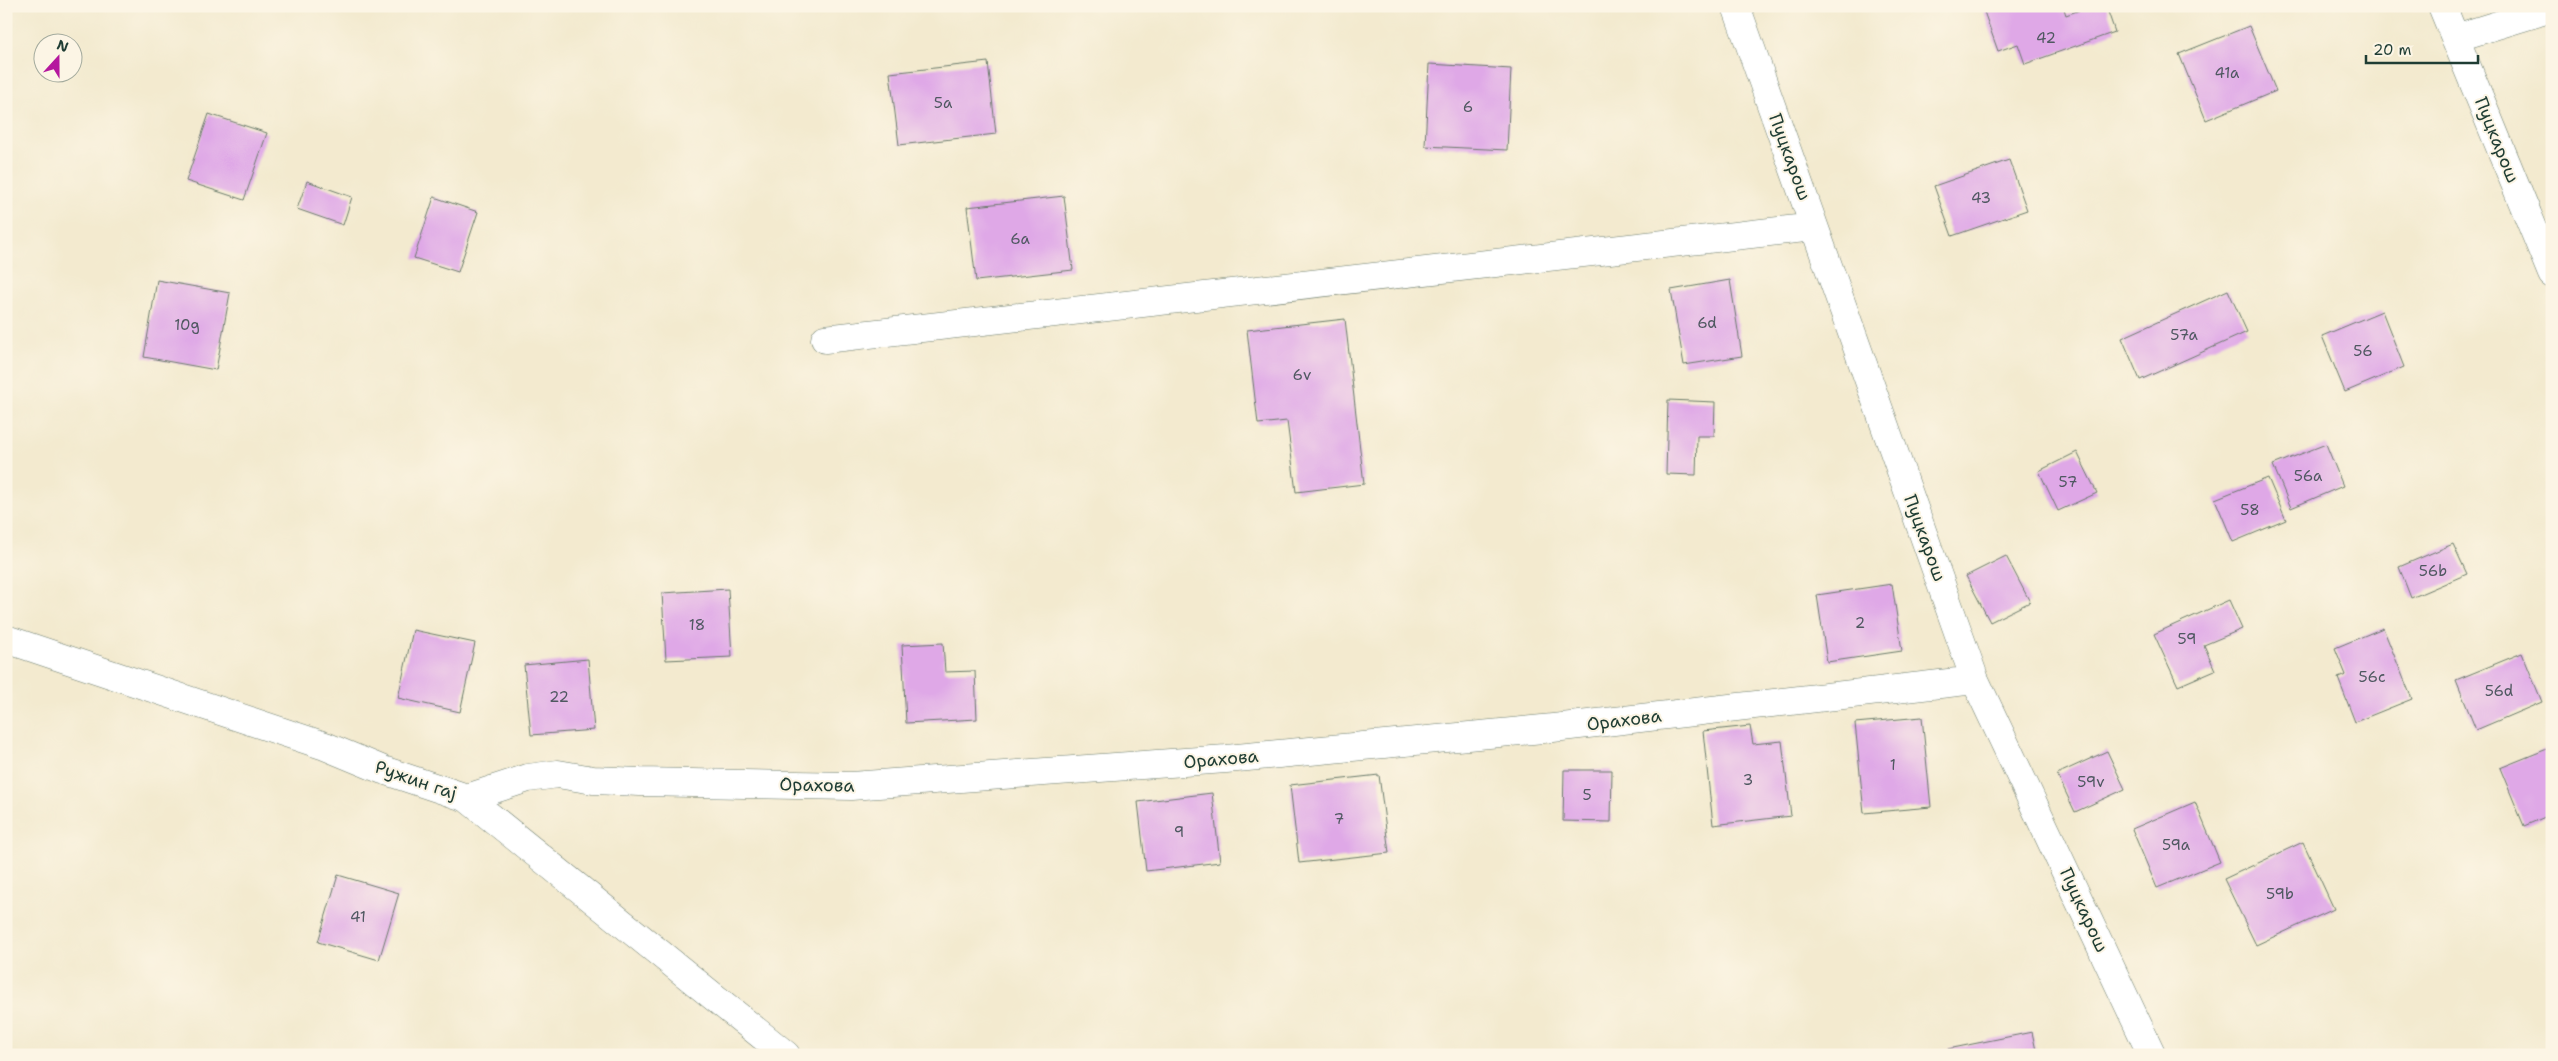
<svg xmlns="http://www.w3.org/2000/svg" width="2558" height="1061" font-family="'Shantell Sans',sans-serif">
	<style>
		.building { fill: #dfa8e7 }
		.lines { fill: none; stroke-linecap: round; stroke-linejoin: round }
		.minor-casing { stroke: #697a6a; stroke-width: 29 }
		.minor { stroke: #fff; stroke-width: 28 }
		.labels { text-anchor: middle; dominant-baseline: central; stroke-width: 4; stroke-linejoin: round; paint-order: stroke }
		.number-label { font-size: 15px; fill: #4f5861 }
		.street-label { font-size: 18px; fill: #1f3d34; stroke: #fcf5e5 }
	</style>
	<rect width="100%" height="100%" fill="#fcf5e5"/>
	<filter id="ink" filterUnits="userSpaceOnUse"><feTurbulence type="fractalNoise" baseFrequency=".02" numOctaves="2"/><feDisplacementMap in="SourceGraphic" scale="10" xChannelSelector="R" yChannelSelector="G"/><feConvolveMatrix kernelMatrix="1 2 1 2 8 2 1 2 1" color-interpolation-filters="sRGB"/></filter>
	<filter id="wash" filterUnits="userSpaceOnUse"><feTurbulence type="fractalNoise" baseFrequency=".0096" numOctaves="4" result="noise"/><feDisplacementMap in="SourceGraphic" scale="20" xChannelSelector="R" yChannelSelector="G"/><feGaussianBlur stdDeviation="1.12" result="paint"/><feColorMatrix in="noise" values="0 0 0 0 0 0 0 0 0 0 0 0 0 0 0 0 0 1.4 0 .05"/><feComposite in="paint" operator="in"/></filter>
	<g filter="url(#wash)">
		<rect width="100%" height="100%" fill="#f3eacf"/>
		<g id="blocks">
			<path class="building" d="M1982,6H2063L2066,15L2091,6H2106L2115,32L2025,64L2018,44L1998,51Z
				M2249,26L2276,91L2206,120L2179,54Z
				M988,62L996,134L899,145L890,73Z
				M1429,64L1511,69L1507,150L1425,146Z
				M209,114L267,133L244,200L186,181Z
				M2009,160L2027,210L1952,236L1934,186Z
				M307,181L352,197L343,225L297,209Z
				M1064,196L1073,270L976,281L967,207Z
				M434,197L478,212L458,272L414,258Z
				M157,280L230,293L216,370L144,357Z
				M1730,280L1742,356L1684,365L1671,290Z
				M2228,290L2247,332L2140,380L2122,338Z
				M2382,311L2404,367L2345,392L2322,336Z
				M1345,319L1364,484L1296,492L1287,421L1258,424L1247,330Z
				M1668,400L1715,402L1714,436H1697L1696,475L1666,474Z
				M2326,444L2343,486L2291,508L2273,465Z
				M2077,452L2097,493L2058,511L2039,471Z
				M2268,478L2286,520L2233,542L2215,499Z
				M2453,544L2467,574L2411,598L2399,567Z
				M2006,556L2030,602L1990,622L1966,576Z
				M1892,584L1902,651L1827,662L1817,595Z
				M728,589L732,657L666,660L662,593Z
				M2229,600L2242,629L2204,645L2215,670L2178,686L2154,634Z
				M2383,628L2412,699L2355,722L2338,678L2346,675L2335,648Z
				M413,630L475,643L460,712L398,698Z
				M943,643L945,672L975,671L977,719L906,723L902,645Z
				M2522,653L2542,702L2476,730L2456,680Z
				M588,659L594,730L531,735L524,665Z
				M1922,717L1931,807L1864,813L1855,723Z
				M1750,726L1753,744L1782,741L1791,816L1713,825L1703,731Z
				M2552,747V814L2524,826L2500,768Z
				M2107,751L2125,789L2075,812L2057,774Z
				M1564,770H1612L1611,822L1563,821Z
				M1379,775L1389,853L1299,863L1290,785Z
				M1212,793L1220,862L1146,871L1138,802Z
				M2195,802L2220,862L2157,888L2132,829Z
				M2303,842L2334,909L2256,945L2224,879Z
				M338,875L399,893L379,960L318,942Z
				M2032,1032L2037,1055H1949L1948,1049Z"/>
		</g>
	</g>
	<g filter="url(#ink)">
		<use href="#blocks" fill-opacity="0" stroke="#697a6a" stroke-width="1"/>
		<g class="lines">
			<g class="minor-casing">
				<path id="minor" d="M1736,6L1975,680L2152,1055
					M2442,6L2552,274
					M2455,38L2552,8
					M825,339L1814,227
					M6,639L325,746L383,770L467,798L786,1055
					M467,798L528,778L558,774L593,780L640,782L851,786L1226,759L1553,728L1975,680"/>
			</g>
			<use href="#minor" class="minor"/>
		</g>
	</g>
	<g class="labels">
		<g class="number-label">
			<text x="2046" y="38">42</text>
			<text x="2227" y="73">41a</text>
			<text x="943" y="103">5a</text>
			<text x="1468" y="107">6</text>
			<text x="1981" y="198">43</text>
			<text x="1020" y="239">6a</text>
			<text x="1707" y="323">6d</text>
			<text x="187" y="325">10g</text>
			<text x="2184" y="335">57a</text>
			<text x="2363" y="351">56</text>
			<text x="1302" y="375">6v</text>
			<text x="2308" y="476">56a</text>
			<text x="2068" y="482">57</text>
			<text x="2250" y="510">58</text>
			<text x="2433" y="571">56b</text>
			<text x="1860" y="623">2</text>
			<text x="697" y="625">18</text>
			<text x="2187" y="639">59</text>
			<text x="2372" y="677">56c</text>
			<text x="2499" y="691">56d</text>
			<text x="559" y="697">22</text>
			<text x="1893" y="765">1</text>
			<text x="1748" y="780">3</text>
			<text x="2091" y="782">59v</text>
			<text x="1587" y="795">5</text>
			<text x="1339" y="819">7</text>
			<text x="1179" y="832">9</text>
			<text x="2176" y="845">59a</text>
			<text x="2280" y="894">59b</text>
			<text x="358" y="917">41</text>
		</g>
		<g class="street-label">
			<text transform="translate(2497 140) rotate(68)">Пуцкарош</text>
			<text transform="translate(1790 157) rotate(70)">Пуцкарош</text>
			<text transform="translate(1925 538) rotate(70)">Пуцкарош</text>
			<text transform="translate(1624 720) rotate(-7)">Орахова</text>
			<text transform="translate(1221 759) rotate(-5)">Орахова</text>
			<text transform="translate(416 780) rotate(19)">Ружин гај</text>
			<text transform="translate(817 785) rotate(1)">Орахова</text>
			<text transform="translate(2084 910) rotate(65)">Пуцкарош</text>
		</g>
	</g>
	<rect width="2558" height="1061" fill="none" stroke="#fcf5e5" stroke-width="25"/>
	<g transform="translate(58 58) rotate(21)"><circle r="24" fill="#fcf5e5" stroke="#a4ab9e"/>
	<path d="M0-4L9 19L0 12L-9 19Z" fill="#b5179e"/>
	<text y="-8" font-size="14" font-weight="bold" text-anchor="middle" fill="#1f3d34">N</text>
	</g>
	<path d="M2366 55v8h112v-8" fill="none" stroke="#1f3d34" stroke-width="2.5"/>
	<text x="2373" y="55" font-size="15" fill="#1f3d34" stroke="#fcf5e5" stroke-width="4" paint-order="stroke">20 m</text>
</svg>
